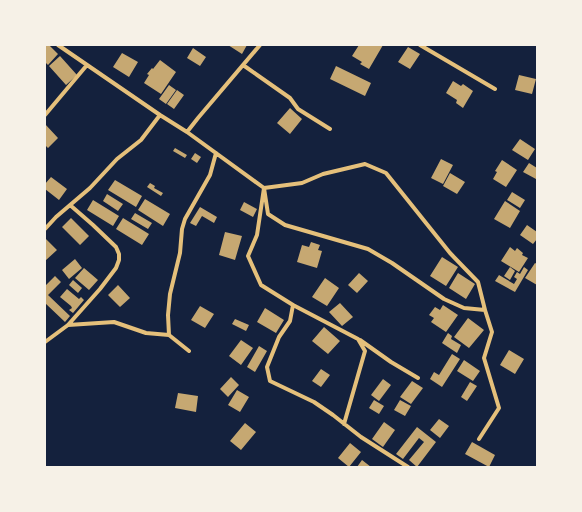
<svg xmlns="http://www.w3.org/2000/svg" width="582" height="512" font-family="'Roboto Serif',serif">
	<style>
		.building { fill: #c6a872 }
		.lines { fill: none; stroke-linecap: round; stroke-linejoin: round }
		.minor { stroke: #e5c07b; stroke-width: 4 }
	</style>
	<rect width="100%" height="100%" fill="#14213d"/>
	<path class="building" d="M45,45H49L58,54L48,65L45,62Z
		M228,45H247L242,54Z
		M359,45H383L369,69L360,64L362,62L352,56Z
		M408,47L420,54L410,69L398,62Z
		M193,48L206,57L200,66L187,58Z
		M122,53L138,62L129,77L113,67Z
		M60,56L77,75L66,85L49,66Z
		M160,60L176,72L161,94L144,83L149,75L147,74L152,68L153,69Z
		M336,66L371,83L365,96L330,79Z
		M519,75L536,79L532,94L515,90Z
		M453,81L461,86L463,84L473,91L463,108L456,103L457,100L446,93Z
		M169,85L176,90L166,104L159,99Z
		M177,90L184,95L174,109L167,104Z
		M290,108L302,119L290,134L277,123Z
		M45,124L58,138L48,148L45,145Z
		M520,139L535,149L528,160L512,150Z
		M175,148L187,155L185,158L173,151Z
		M195,153L201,157L197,163L191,159Z
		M441,159L453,165L443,184L431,178Z
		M502,160L517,170L506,187L493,179L497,172L495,171Z
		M529,163L537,168V177L536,179L523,172Z
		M450,173L465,182L457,194L443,186Z
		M51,177L67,189L59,200L45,189V184Z
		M115,180L142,196L136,207L108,190Z
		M150,183L155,186L154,188L163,193L161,196L147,187Z
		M512,192L525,200L520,208L507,200Z
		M107,194L123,204L118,211L103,201Z
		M145,199L170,214L163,226L138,210Z
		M93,200L119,216L113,226L87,210Z
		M505,201L520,211L510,228L494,219Z
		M244,202L257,209L253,217L240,210Z
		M200,207L217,217L214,223L202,216L196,226L190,223Z
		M135,213L152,223L148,229L131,219Z
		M71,218L89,236L80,245L62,227Z
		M123,218L149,234L142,245L116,229Z
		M527,225L537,232V239L533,244L520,235Z
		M225,232L242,236L235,260L219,255Z
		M45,238L57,250L45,261Z
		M311,242L320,245L318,250L322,251L317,268L297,262L302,245L309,247Z
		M510,247L515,251L517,248L523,253L522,255L528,258L519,272L501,261Z
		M442,257L458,267L446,286L430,276Z
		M75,259L82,268L69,279L62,270Z
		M535,263L537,264V285L525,278Z
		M510,267L515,271L510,280L504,276Z
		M524,267L528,270L515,292L495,281L499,275L514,284L517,279L514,277L517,272L520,274Z
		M84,268L98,280L89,290L75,278Z
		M359,273L368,281L357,293L348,285Z
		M458,273L475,284L466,299L449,288Z
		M55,276L61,282L48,295L70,316L65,322L45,303V286Z
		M325,278L339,288L327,306L312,297Z
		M73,280L82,288L78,293L69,285Z
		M118,285L130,298L120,307L108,295Z
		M67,289L79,299L81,297L84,300L73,313L69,310L72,308L71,306L60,297Z
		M340,303L353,317L342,326L329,312Z
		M443,305L458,315L446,332L431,322L434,318L429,315L435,307L440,310Z
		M200,306L214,314L205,328L191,320Z
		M265,308L284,320L276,333L257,322Z
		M468,318L484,330L469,348L454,337Z
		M235,319L249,325L246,331L232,324Z
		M324,327L340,341L328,354L312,341Z
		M448,333L452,336L451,339L461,345L457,353L442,343Z
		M241,340L253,348L241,365L229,356Z
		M259,346L267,351L255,372L247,367Z
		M509,350L524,359L515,374L500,365Z
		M452,354L460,359L442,387L430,379L434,372L439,375Z
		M464,360L480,371L473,381L457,371Z
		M321,369L330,375L321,387L312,381Z
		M231,377L239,385L228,397L220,389Z
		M383,379L391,385L379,401L371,395Z
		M412,381L423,388L411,404L400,397Z
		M470,382L477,386L467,401L461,397Z
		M237,390L249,397L240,412L228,405Z
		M178,393L198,396L196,412L175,408Z
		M374,400L384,406L379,414L369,408Z
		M400,400L411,406L405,416L394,410Z
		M439,419L449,426L440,438L430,430Z
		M384,422L395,430L383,447L372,439Z
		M245,423L256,432L241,450L230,441Z
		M417,427L436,442L417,467L409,460L424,442L419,438L403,459L396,454Z
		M472,442L495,455L489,467L465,454Z
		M350,443L361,452L349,467L338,458Z
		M362,460L371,467H357Z"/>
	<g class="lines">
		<path class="minor" d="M58,45L160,115L187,132L264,188L302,183L323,174L365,164L386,173L450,253L478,282L485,310
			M420,45L495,89
			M243,65L290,98L298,109L330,129
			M45,115L87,65
			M187,132L198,118L260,45
			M45,229L56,217L90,188L117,159L141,140L160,115
			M293,305L358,339L365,351L344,424
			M68,325L114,322L146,333L169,335
			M360,340L391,362L418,378
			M45,342L68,325L100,289L116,268L119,260V254L116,247L93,225L70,205
			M189,351L169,335L168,315L170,294L180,253L182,229L185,219L210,175L216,153
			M408,467L361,437L333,415L314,402L270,381L267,367L279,337L290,321L293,305L261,285L248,256L257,235L264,188L268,214L285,225L368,249L392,263L444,299L464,308L485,310L492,332L484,358L499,408L479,439"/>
	</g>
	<rect width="582" height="512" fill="none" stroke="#f6f1e7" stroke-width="92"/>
</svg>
